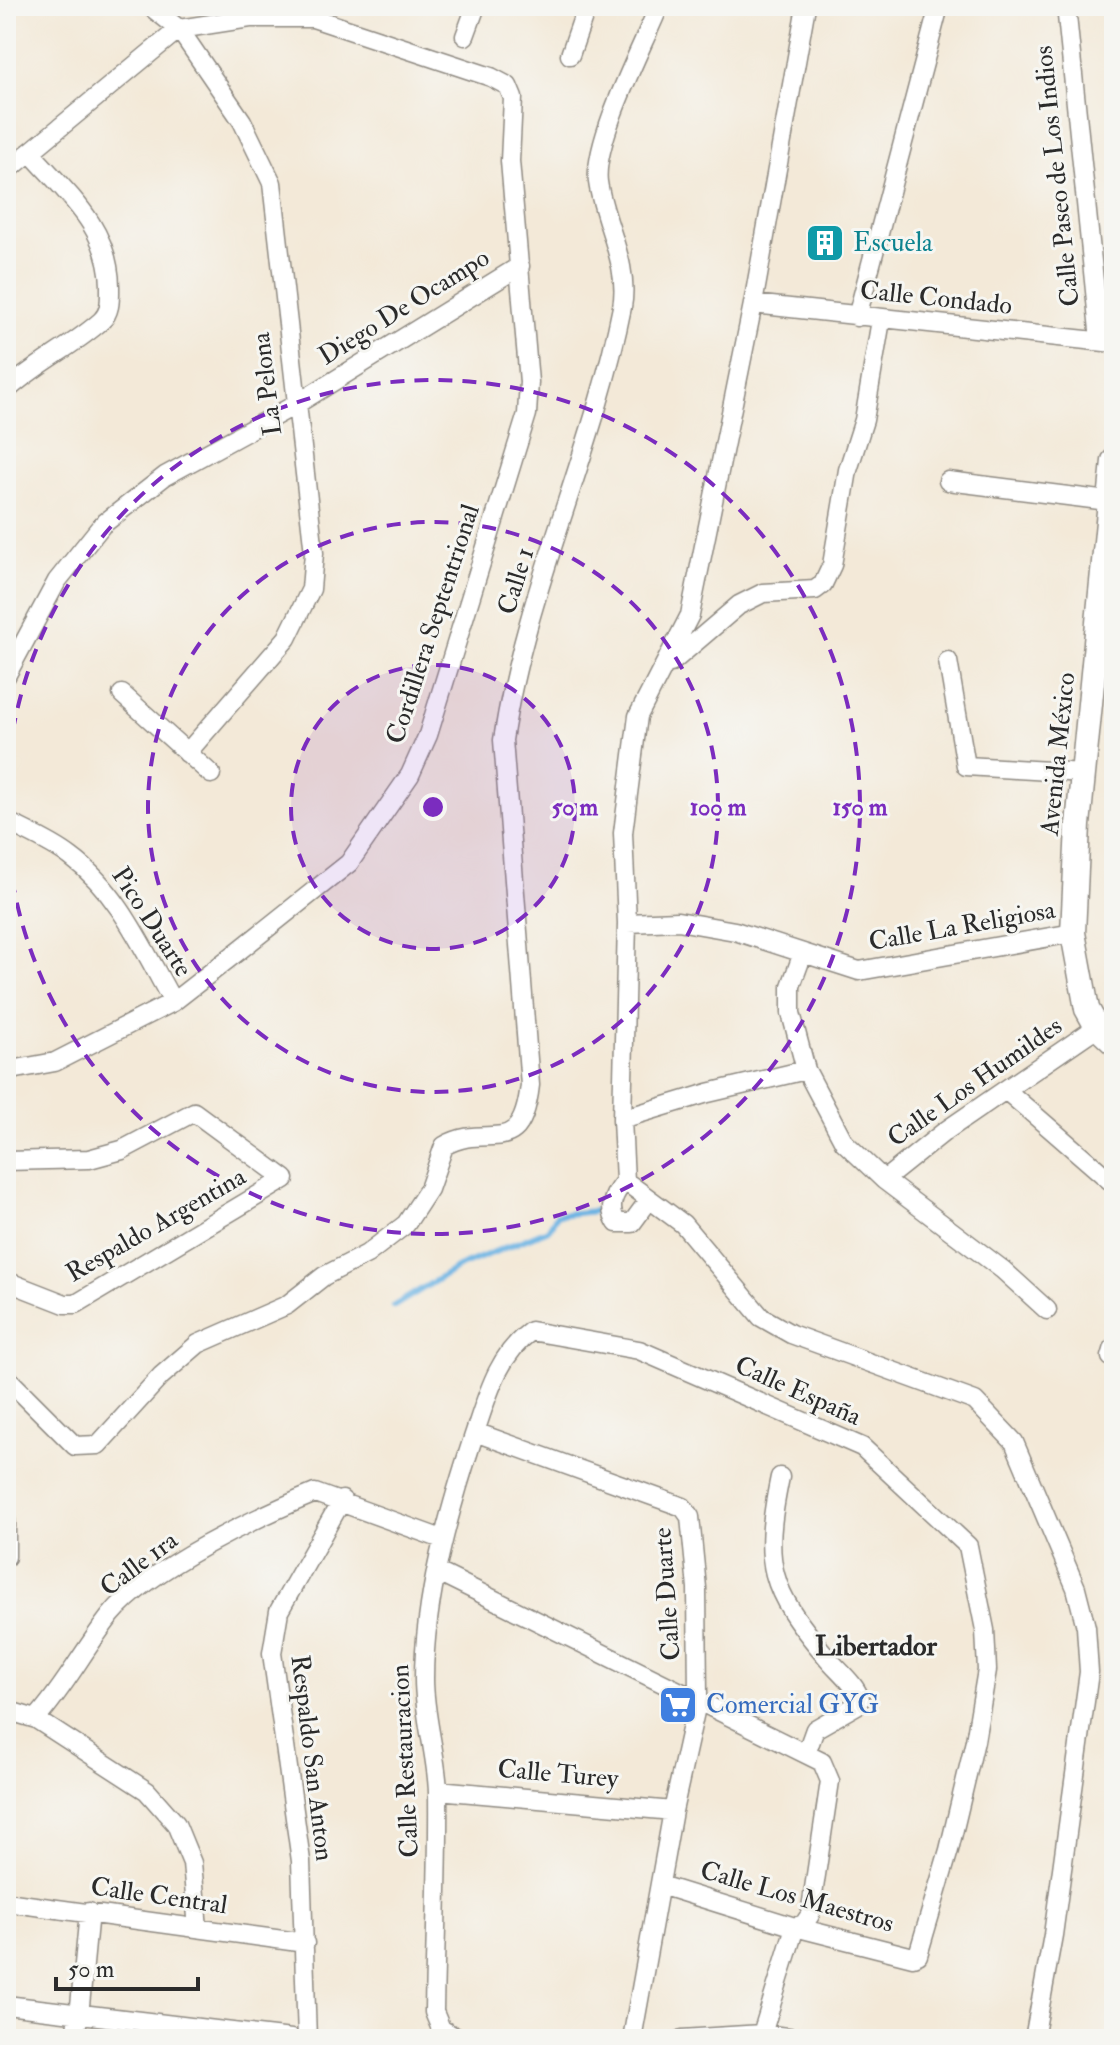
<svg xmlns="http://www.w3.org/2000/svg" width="1120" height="2045" font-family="'IM FELL Double Pica',serif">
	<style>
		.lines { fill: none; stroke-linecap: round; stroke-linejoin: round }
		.stream { stroke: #6bb3e3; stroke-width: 6 }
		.minor-casing { stroke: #8f8a82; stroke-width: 21 }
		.tertiary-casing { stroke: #8f8a82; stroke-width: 27 }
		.minor { stroke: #fff; stroke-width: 18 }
		.tertiary { stroke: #fff; stroke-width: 24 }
		.ring { fill: none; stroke: #7b2cbf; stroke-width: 4; stroke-dasharray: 14 10 }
		.labels { text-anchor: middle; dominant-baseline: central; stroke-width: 6; stroke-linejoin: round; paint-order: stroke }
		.street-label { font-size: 26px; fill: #2b2b2b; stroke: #f6f6f2 }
		.culture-label { font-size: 26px; fill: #0d838f; stroke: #f6f6f2; text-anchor: start }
		.shop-label { font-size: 26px; fill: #366cbe; stroke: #f6f6f2; text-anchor: start }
		.neighbourhood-label { font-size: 28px; font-weight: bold; fill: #2b2b2b; stroke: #f6f6f2 }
		.centre { fill: #7b2cbf; stroke: #f6f6f2; stroke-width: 4 }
		.ring-label { font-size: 24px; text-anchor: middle; font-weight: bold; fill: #7b2cbf; stroke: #f6f6f2; stroke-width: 6; stroke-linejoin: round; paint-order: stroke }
	</style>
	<rect width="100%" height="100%" fill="#f6f6f2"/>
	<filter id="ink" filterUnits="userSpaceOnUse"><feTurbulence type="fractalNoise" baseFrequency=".0125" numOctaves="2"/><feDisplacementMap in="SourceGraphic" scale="16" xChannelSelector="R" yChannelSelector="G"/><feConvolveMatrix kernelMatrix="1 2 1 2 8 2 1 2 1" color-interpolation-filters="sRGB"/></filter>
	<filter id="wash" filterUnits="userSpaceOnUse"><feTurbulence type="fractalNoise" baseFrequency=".006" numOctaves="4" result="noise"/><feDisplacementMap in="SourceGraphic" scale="32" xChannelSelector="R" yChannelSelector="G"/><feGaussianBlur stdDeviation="1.8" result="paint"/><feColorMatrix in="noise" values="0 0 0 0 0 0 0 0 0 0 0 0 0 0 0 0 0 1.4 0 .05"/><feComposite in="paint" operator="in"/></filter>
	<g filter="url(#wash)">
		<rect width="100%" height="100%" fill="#f3e9d8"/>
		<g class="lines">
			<path class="stream" d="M394,1306L458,1267L548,1230L557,1215L595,1211"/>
		</g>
	</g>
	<g filter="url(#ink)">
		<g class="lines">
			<g class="minor-casing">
				<path id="minor" d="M150,6L179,29L242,121L272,183L314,553L311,589L287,638L187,753
					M806,6L753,304L690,615L638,716L623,833L627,923L622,1119L625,1181L683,1224L761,1317L791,1334L975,1401L1014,1442L1076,1588L1086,1627L1089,1672L1053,1935L1034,2039
					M1066,6L1100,340
					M465,36L476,6
					M570,55L587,6
					M6,172L179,29L250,18H313L491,77L508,86L513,98L510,161L529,382L527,414L428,735L410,775L349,863L241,949L173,1002L55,1062L6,1071
					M753,304L1114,343
					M857,317L939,6
					M6,391C35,364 72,347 101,321C111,312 110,299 110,286C109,227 67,194 30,152
					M948,481L1108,501
					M948,661L966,766L1084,773
					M671,663L739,605L763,593L815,590L823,584L832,565L848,470L864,420L881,320
					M6,676L57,581L102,525L165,476L295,405L520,266
					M122,694L211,774
					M6,821C27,832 52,842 71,857C119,892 144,951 173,1002
					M627,923L678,921L735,931L859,971L1073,933
					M803,953L791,986V1013L806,1070L844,1142L884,1180L1003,1270L1047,1310
					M1008,1092L1114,1184
					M622,1119L708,1093L806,1070
					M6,1161L89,1159L122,1150L194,1112L285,1179L76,1304H65L6,1281
					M884,1180L944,1132L1097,1027
					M625,1181C613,1194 607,1207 617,1223H632L649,1200
					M1111,1357L1114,1347
					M6,1377L75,1446L98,1445L161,1376L198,1344L287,1305L324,1276L367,1254L406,1224L429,1189L444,1146C488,1120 521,1164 530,1085L503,740C525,592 593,454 622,307C630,264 604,224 598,182C593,141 642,48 659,6
					M475,1432L683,1507L690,1517L697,1588L698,1698L673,1811L632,2039
					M780,1477C762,1564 769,1589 826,1656C837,1670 855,1683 860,1699L857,1705L815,1729L806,1754
					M6,1520V1557
					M438,1572L822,1762L830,1781L810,1915L804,1924L795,1927L762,2034
					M6,1710L36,1719L147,1791L176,1824L192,1863L198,1928
					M36,1719C65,1687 84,1649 111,1615C150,1567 257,1517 315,1493L442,1539
					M438,1790L673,1811
					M6,1902L305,1943
					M6,2005L291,2039
					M73,2039L79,2016L89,1912
					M307,2039L301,1861L272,1653L279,1611L342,1500
					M459,2039L441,2029L434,2012C435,1939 439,1866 438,1793C437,1755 424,1718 424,1679C424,1598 449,1511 474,1435C487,1397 497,1356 531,1331L639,1350L862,1447L968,1546L985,1630L987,1670L975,1741L949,1850L918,1955L913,1957L795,1927L660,1885
					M682,2039L762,2034L804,2039"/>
			</g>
			<g class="tertiary-casing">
				<path id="tertiary" d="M1114,461L1078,825L1073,933L1087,1009L1097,1027L1114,1043"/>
			</g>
			<use href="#minor" class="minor"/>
			<use href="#tertiary" class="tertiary"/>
		</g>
	</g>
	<circle cx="433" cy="807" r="142" fill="#7b2cbf" fill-opacity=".12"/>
	<g class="ring">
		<circle cx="433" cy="807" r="142"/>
		<circle cx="433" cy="807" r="285"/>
		<path d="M6 803A427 427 0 1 1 6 811"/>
	</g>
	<defs>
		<g id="building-square" transform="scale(2)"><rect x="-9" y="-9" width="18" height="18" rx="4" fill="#0f9aa8" stroke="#f6f6f2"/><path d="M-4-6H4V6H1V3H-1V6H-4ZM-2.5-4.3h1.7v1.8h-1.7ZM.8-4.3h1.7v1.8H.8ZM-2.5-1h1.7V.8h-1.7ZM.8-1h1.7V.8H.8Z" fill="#fff"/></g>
		<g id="supermarket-square" transform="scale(2)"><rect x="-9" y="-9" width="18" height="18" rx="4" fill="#3f7fe0" stroke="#f6f6f2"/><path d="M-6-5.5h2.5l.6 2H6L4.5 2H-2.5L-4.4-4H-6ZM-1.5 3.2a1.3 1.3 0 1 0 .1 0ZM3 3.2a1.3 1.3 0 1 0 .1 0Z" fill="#fff"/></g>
	</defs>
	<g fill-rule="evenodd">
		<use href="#building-square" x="825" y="243"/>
		<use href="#supermarket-square" x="678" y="1705"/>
	</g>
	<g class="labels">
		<g class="street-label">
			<text transform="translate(1057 176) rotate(-96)">Calle Paseo de Los Indios</text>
			<text transform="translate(936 298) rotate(6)">Calle Condado</text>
			<text transform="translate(404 307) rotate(-32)">Diego De Ocampo</text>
			<text transform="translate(267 384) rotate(-97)">La Pelona</text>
			<text transform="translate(516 581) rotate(-73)">Calle 1</text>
			<text transform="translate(433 624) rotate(-72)">Cordillera Septentrional</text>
			<text transform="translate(1058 754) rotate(-84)">Avenida México</text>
			<text transform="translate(152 922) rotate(57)">Pico Duarte</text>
			<text transform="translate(962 926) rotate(-10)">Calle La Religiosa</text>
			<text transform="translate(975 1082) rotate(-35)">Calle Los Humildes</text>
			<text transform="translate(156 1225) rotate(-30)">Respaldo Argentina</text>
			<text transform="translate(798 1391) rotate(24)">Calle España</text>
			<text transform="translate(139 1564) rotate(-37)">Calle 1ra</text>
			<text transform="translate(667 1594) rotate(-94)">Calle Duarte</text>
			<text transform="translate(312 1758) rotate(83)">Respaldo San Anton</text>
			<text transform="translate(405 1761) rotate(-93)">Calle Restauracion</text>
			<text transform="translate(558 1774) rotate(5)">Calle Turey</text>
			<text transform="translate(159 1896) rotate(8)">Calle Central</text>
			<text transform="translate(797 1897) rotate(16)">Calle Los Maestros</text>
		</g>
		<g class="culture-label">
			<text x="853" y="243">Escuela</text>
		</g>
		<g class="shop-label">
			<text x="706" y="1705">Comercial GYG</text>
		</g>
		<g class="neighbourhood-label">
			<text x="876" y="1646">Libertador</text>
		</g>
	</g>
	<circle cx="433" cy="807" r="12" class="centre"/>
	<g class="ring-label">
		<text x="575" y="815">50 m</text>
		<text x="718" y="815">100 m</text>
		<text x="860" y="815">150 m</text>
	</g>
	<rect width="1120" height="2045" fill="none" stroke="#f6f6f2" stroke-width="32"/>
	<path d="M56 1977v12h142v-12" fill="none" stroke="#2b2b2b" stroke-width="4"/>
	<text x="68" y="1977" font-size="24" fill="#2b2b2b" stroke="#f6f6f2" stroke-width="6" paint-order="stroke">50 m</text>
</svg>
